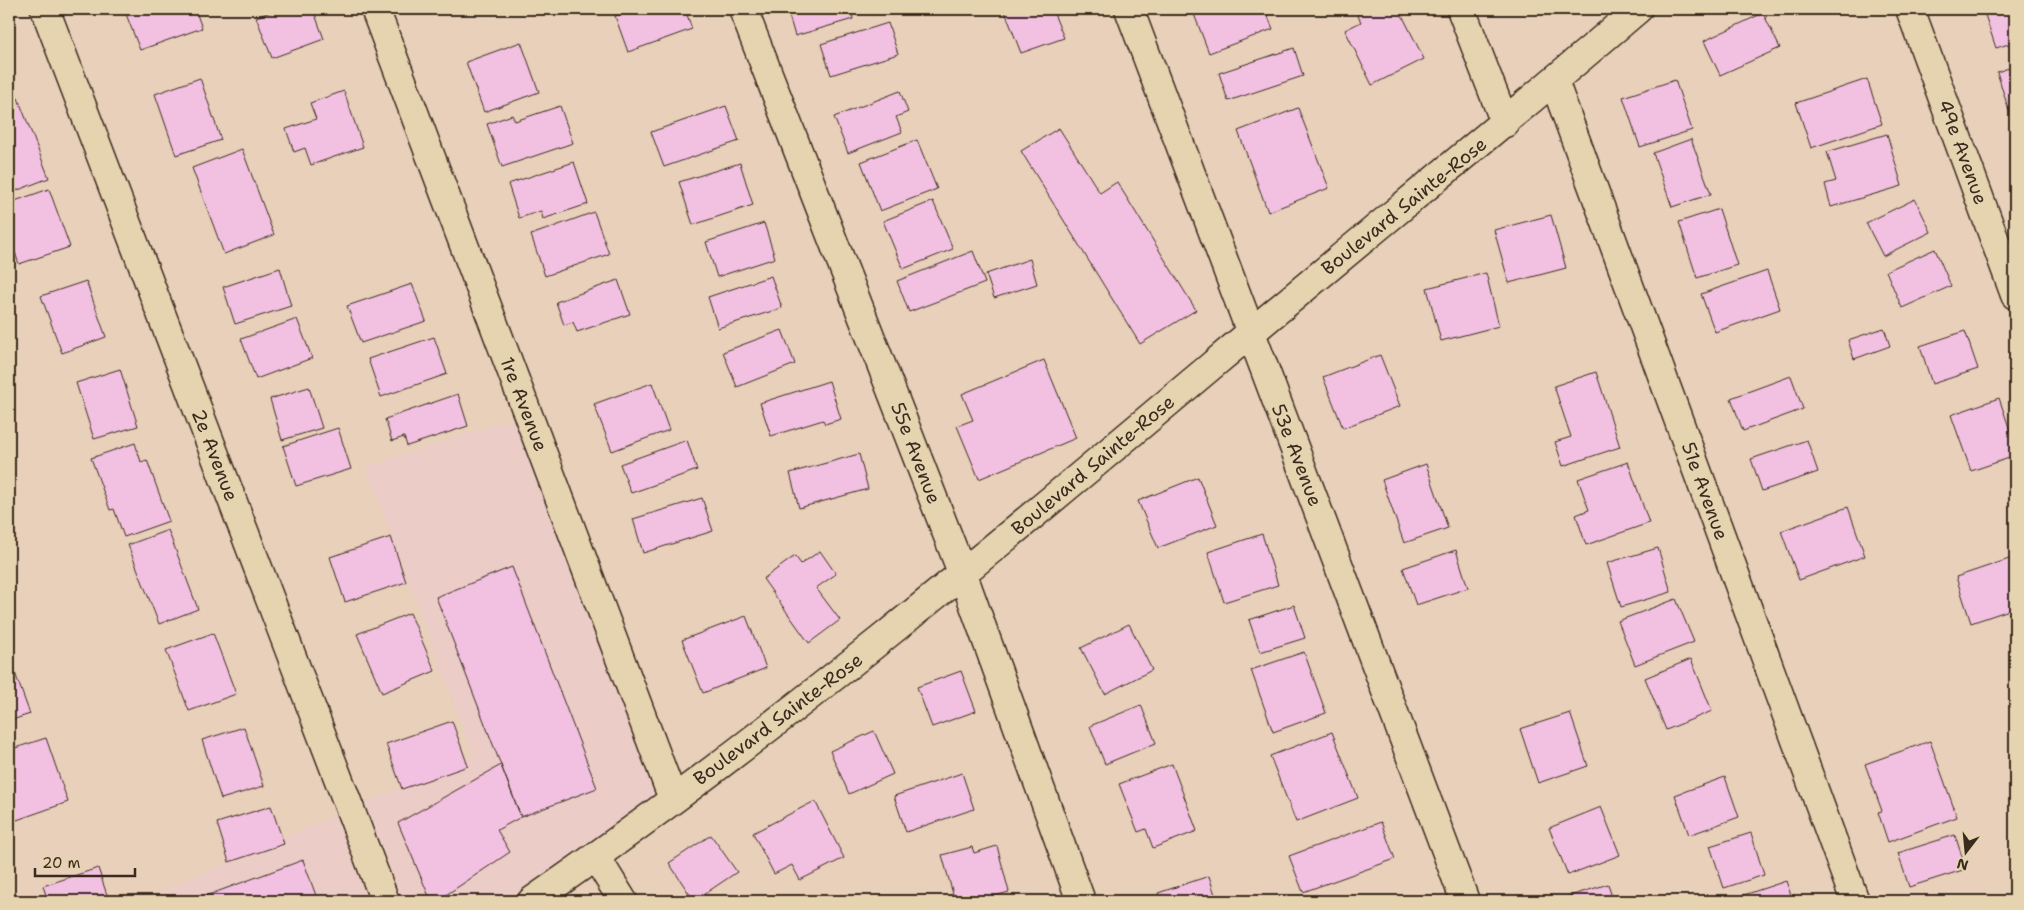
<svg xmlns="http://www.w3.org/2000/svg" width="2024" height="910" font-family="'Shantell Sans',sans-serif">
	<style>
		.built { fill: #ebccc7 }
		.building { fill: #f2c1e2; stroke: #3b2a1e }
		.lines { fill: none; stroke-linecap: round; stroke-linejoin: round }
		.street-casing { stroke: #3b2a1e; stroke-width: 31 }
		.secondary-casing { stroke: #3b2a1e; stroke-width: 31 }
		.street { stroke: #e6d4b1; stroke-width: 28 }
		.secondary { stroke: #e6d4b1; stroke-width: 28 }
		.labels { text-anchor: middle; dominant-baseline: central; stroke-width: 4.5; stroke-linejoin: round; paint-order: stroke }
		.street-label { font-size: 19px; fill: #3b2a1e; stroke: #e6d4b1 }
	</style>
	<rect width="100%" height="100%" fill="#e8d0bb"/>
	<filter id="ink" filterUnits="userSpaceOnUse"><feTurbulence type="fractalNoise" baseFrequency=".02" numOctaves="2"/><feDisplacementMap in="SourceGraphic" scale="10" xChannelSelector="R" yChannelSelector="G"/><feConvolveMatrix kernelMatrix="1 2 1 2 8 2 1 2 1" color-interpolation-filters="sRGB"/></filter>
	<g filter="url(#ink)">
		<path class="built" d="M519,417L660,793L505,901H140L474,756L366,467Z"/>
		<path class="building" d="M124,9H195L202,28L140,50Z
			M279,9H313L324,39L272,58L256,17Z
			M635,9H685L692,29L628,52L615,16Z
			M787,9H851L853,19L795,36Z
			M1004,9H1052L1064,38L1021,53Z
			M1192,9H1265L1273,29L1209,53Z
			M1368,9H1399L1424,59L1372,85L1345,30L1361,22L1357,14Z
			M1793,9H1813L1795,16Z
			M2005,9H2015V42L1996,48L1985,15Z
			M1763,13L1780,48L1720,75L1704,41Z
			M888,23L898,54L831,75L821,44Z
			M521,42L539,92L484,112L466,62Z
			M1294,48L1303,76L1228,101L1219,73Z
			M2015,66V109L2009,111L1997,72Z
			M200,78L221,140L176,155L155,94Z
			M1867,79L1882,124L1811,148L1796,103Z
			M1675,80L1692,130L1640,147L1623,97Z
			M344,91L363,147L311,165L305,148L294,152L286,129L316,119L310,103Z
			M900,91L908,112L896,117L902,132L848,153L834,117Z
			M18,98L49,178L13,192L9,181V101Z
			M560,106L573,143L502,167L487,124L512,115L515,121Z
			M726,106L739,141L664,167L651,132Z
			M1298,108L1329,188L1268,212L1238,131Z
			M1059,128L1100,193L1117,182L1196,310L1140,344L1021,151Z
			M1887,134L1902,186L1831,207L1825,184L1836,181L1827,152Z
			M1691,139L1711,194L1672,207L1653,153Z
			M917,140L937,189L880,211L861,162Z
			M242,149L274,235L224,254L192,168Z
			M574,162L588,204L543,219L541,211L519,218L508,184Z
			M740,163L753,205L693,225L679,182Z
			M49,189L70,247L19,264L9,235V203Z
			M1915,199L1931,232L1883,256L1866,223Z
			M933,201L953,249L903,269L883,221Z
			M1719,209L1737,265L1697,278L1679,222Z
			M594,212L609,254L545,276L531,235Z
			M1551,215L1566,268L1509,283L1494,230Z
			M764,223L775,258L717,277L706,242Z
			M1935,249L1951,286L1902,308L1886,271Z
			M973,251L985,283L909,312L897,281Z
			M1030,259L1037,284L994,298L986,274Z
			M280,268L291,306L235,324L223,287Z
			M1767,271L1780,309L1715,332L1701,294Z
			M1486,273L1499,326L1441,341L1427,288Z
			M771,276L782,308L718,328L708,297Z
			M618,280L630,314L577,332L573,322L564,325L556,302Z
			M86,281L106,337L62,353L41,296Z
			M412,284L426,321L361,343L347,306Z
			M297,319L312,358L256,379L241,339Z
			M1884,328L1890,346L1854,359L1848,340Z
			M782,330L795,364L737,387L723,352Z
			M1965,331L1978,369L1932,384L1920,346Z
			M434,337L447,374L381,397L368,359Z
			M1380,355L1400,406L1343,428L1323,377Z
			M1044,360L1076,438L979,479L957,426L973,420L962,394Z
			M120,369L138,426L94,439L76,383Z
			M1596,372L1620,447L1563,466L1555,442L1571,437L1554,386Z
			M1791,376L1803,409L1743,431L1731,398Z
			M829,381L841,419L825,424L823,420L771,436L760,403Z
			M652,383L669,430L612,451L594,404Z
			M309,387L322,428L282,440L270,399Z
			M458,394L468,426L407,446L404,437L392,441L385,419Z
			M1999,398L2015,445V456L1971,471L1951,415Z
			M338,428L351,469L296,486L283,446Z
			M687,440L697,470L631,493L620,464Z
			M1807,440L1818,472L1762,491L1751,459Z
			M135,443L141,462L147,460L169,521L124,537L114,509L110,510L91,458Z
			M859,454L868,489L799,508L790,473Z
			M1628,462L1649,523L1586,545L1576,515L1589,510L1578,479Z
			M1426,464L1448,528L1404,543L1382,480Z
			M1198,477L1217,525L1158,548L1138,501Z
			M702,498L713,531L643,553L633,519Z
			M1848,507L1865,556L1799,580L1781,531Z
			M168,530L198,609L159,624L128,545Z
			M1262,534L1278,585L1224,602L1208,552Z
			M391,537L406,582L345,602L330,557Z
			M1658,548L1671,592L1621,607L1607,563Z
			M1456,550L1468,588L1416,605L1403,568Z
			M820,551L836,574L816,588L840,620L809,643L763,579L795,556L801,564Z
			M2015,557V608L1971,623L1956,577Z
			M512,567L597,788L521,817L436,597Z
			M1676,599L1694,642L1635,665L1618,621Z
			M1294,605L1305,638L1260,652L1249,620Z
			M410,613L435,671L382,693L357,634Z
			M746,616L766,668L703,693L682,640Z
			M1129,624L1152,670L1105,694L1081,648Z
			M213,633L236,694L189,711L166,650Z
			M1304,652L1326,713L1273,732L1251,670Z
			M1691,659L1712,711L1666,730L1645,678Z
			M11,662L30,714L9,721V663Z
			M961,671L976,711L932,727L917,687Z
			M1141,705L1156,743L1105,764L1090,726Z
			M1570,713L1588,766L1538,783L1520,729Z
			M452,721L468,766L402,789L386,744Z
			M244,727L264,786L221,799L202,740Z
			M874,731L893,774L849,794L830,751Z
			M1332,732L1358,798L1296,822L1270,756Z
			M46,738L68,802L14,821L9,807V750Z
			M1930,741L1957,817L1888,842L1878,812L1882,811L1865,764Z
			M1172,764L1197,831L1153,848L1146,829L1138,832L1119,784Z
			M501,765L521,817L497,830L510,852L437,901H431L398,823Z
			M962,773L974,809L906,832L894,796Z
			M1725,777L1739,817L1689,835L1675,795Z
			M815,801L844,858L800,880L792,865L774,874L753,833Z
			M271,806L284,844L229,862L217,823Z
			M1601,807L1620,855L1568,875L1549,828Z
			M1381,822L1395,859L1303,892L1289,856Z
			M1751,833L1764,875L1724,888L1710,846Z
			M711,835L737,872L694,901L669,863Z
			M1955,835L1966,869L1909,887L1898,853Z
			M997,846L1009,892L976,901H955L942,855L972,847L974,853Z
			M303,860L318,901H192Z
			M98,868L109,901H48L43,886Z
			M1209,876L1217,901H1161L1158,893Z
			M1786,881L1793,901H1726Z
			M1608,884L1613,901H1554Z"/>
		<g class="lines">
			<g class="street-casing">
				<path id="street" d="M45,9L385,901
					M375,9L673,799
					M743,9L963,575L1081,901
					M1129,9L1465,901
					M1461,9L1505,123
					M1910,9L2015,295
					M1554,81L1855,901
					M596,857L623,901"/>
			</g>
			<g class="secondary-casing">
				<path id="secondary" d="M532,901C771,736 994,549 1216,362C1356,244 1499,128 1638,9"/>
			</g>
			<use href="#street" class="street"/>
			<use href="#secondary" class="secondary"/>
		</g>
	</g>
	<g class="labels">
		<g class="street-label">
			<text transform="translate(1963 152) rotate(70)">49e Avenue</text>
			<text transform="translate(1404 206) rotate(-39)">Boulevard Sainte-Rose</text>
			<text transform="translate(524 404) rotate(69)">1re Avenue</text>
			<text transform="translate(916 453) rotate(69)">55e Avenue</text>
			<text transform="translate(215 455) rotate(69)">2e Avenue</text>
			<text transform="translate(1297 455) rotate(69)">53e Avenue</text>
			<text transform="translate(1093 465) rotate(-40)">Boulevard Sainte-Rose</text>
			<text transform="translate(1705 491) rotate(70)">51e Avenue</text>
			<text transform="translate(778 719) rotate(-37)">Boulevard Sainte-Rose</text>
		</g>
	</g>
	<rect width="2024" height="910" fill="none" stroke="#e6d4b1" stroke-width="30"/>
	<rect x="15" y="15" width="1994" height="880" fill="none" stroke="#3b2a1e" stroke-width="2" filter="url(#ink)"/>
	<g transform="translate(1966 852) rotate(196)" stroke="#e6d4b1" stroke-width="4" paint-order="stroke">
	<path d="M0-4L9 19L0 12L-9 19Z" fill="#3b2a1e"/>
	<text y="-8" font-size="14" font-weight="bold" text-anchor="middle" fill="#3b2a1e">N</text>
	</g>
	<path d="M35 868v8h100v-8" fill="none" stroke="#3b2a1e" stroke-width="2.5"/>
	<text x="42" y="868" font-size="15" fill="#3b2a1e" stroke="#e6d4b1" stroke-width="4" paint-order="stroke">20 m</text>
</svg>
